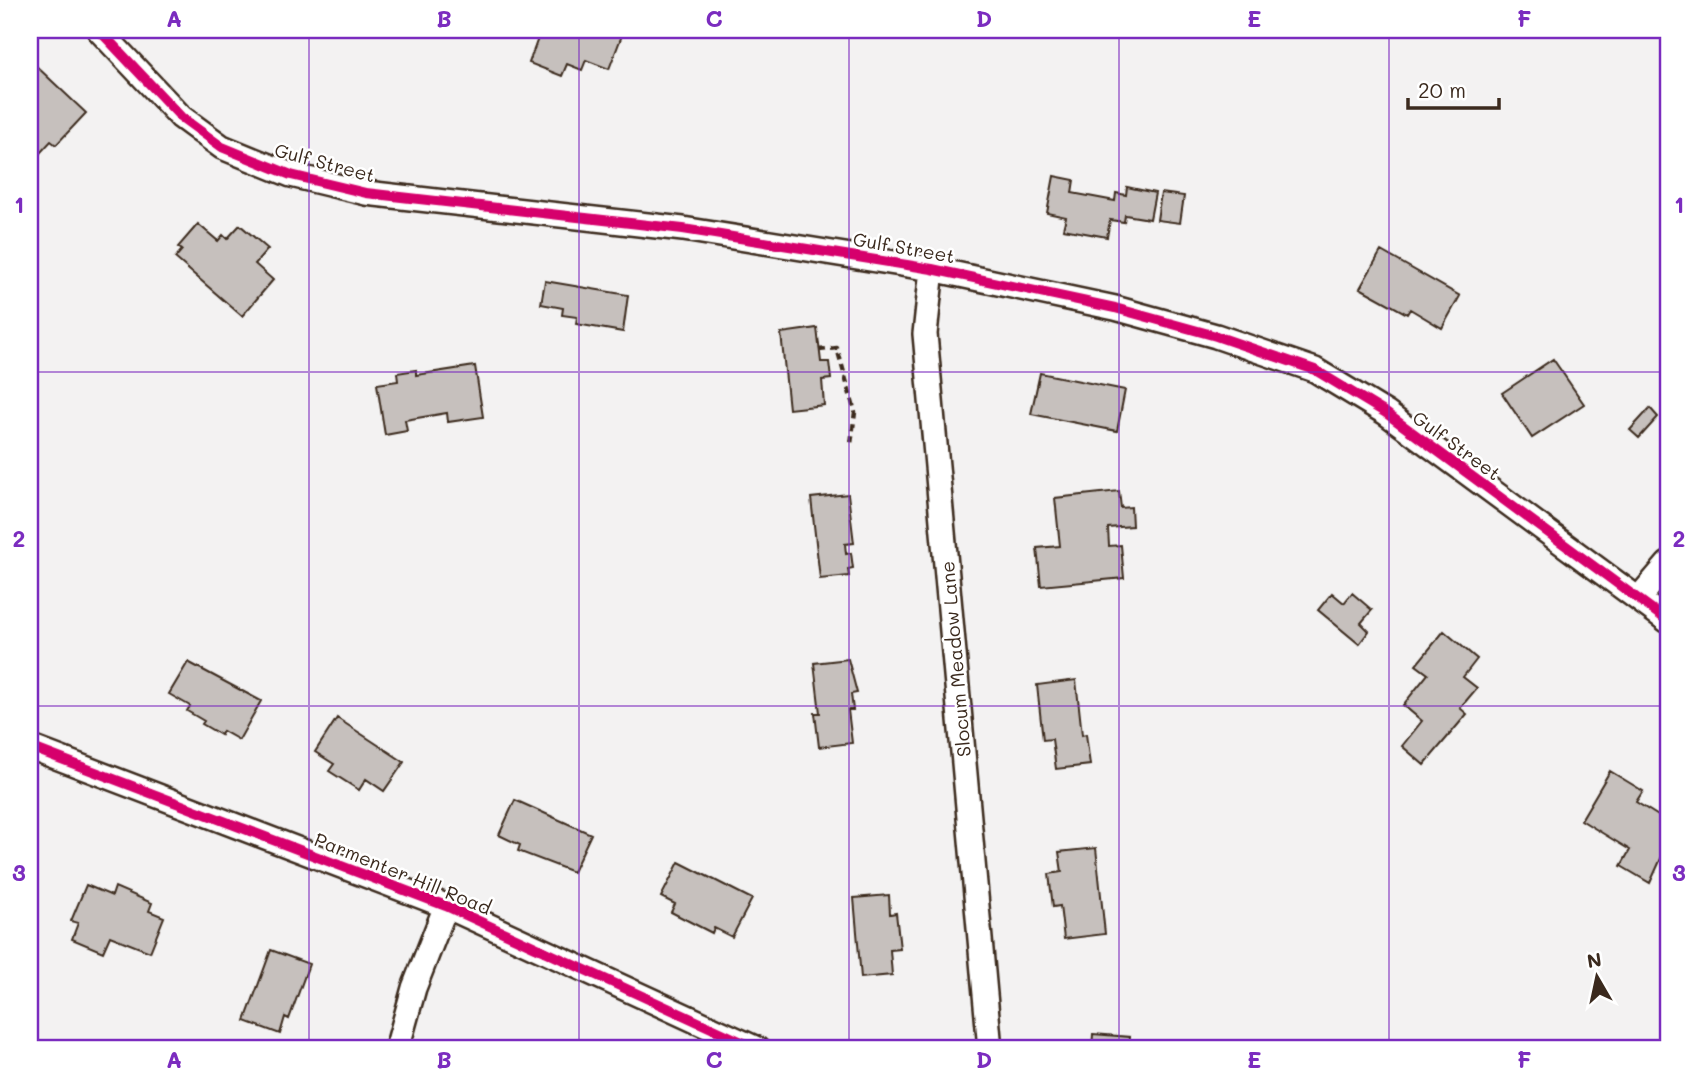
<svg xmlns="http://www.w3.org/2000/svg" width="1698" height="1079" font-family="Mali,sans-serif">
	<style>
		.building { fill: #c6c0bd; stroke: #3b2a1e; stroke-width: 2 }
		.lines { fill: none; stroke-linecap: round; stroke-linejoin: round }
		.street-casing { stroke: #3b2a1e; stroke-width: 28 }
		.path { stroke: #3b2a1e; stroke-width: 4.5; stroke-dasharray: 7 5; stroke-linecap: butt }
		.street { stroke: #fff; stroke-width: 23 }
		.cycleway-casing { stroke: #fff; stroke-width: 15 }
		.cycleway { stroke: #d6006c; stroke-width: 10 }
		.grid { fill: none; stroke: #7b2cbf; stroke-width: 2; stroke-opacity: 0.55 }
		.labels { text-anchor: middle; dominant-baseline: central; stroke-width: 5; stroke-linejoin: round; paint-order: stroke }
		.street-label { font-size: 19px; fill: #3b2a1e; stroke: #fff }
		.neatline { fill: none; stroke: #7b2cbf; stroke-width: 2.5 }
		.grid-label { font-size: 23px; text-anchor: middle; font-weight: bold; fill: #7b2cbf }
	</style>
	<rect width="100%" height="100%" fill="#f3f2f2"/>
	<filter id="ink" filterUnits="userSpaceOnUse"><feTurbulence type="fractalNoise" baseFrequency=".0143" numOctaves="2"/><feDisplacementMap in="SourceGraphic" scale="14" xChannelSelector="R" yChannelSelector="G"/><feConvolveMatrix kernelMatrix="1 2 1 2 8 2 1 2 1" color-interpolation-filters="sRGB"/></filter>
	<g filter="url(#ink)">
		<path class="building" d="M541,30L577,31L624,30L609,69L586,60L582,70L567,64L562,76L529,63Z
			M34,64L86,113L56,145L51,141L40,153L30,143V133L34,128L30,124V68Z
			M1054,176L1074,180L1072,193L1115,201L1116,193L1126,195L1127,187L1155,193L1150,219L1125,215L1124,222L1110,220L1107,237L1063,229L1066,217L1047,213Z
			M1161,193L1184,196L1180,223L1157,220Z
			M198,224L218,241L223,235L227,239L240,225L268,249L255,264L273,280L242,316L175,258L182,250L178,247Z
			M1381,251L1460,296L1442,328L1410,309L1407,314L1360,288Z
			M545,281L628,295L623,332L576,324L577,317L562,315L563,308L541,304Z
			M817,328L821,362H829L831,379L822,380L824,405L789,409L781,333Z
			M1553,359L1584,404L1532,438L1502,393Z
			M475,366L483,417L448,422L447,413L405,420L407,431L385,435L377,384L398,381L397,373L416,370V375Z
			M1040,373L1125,390L1117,431L1031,414Z
			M1650,408L1658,417L1639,438L1630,430Z
			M1119,491L1121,508L1131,507L1132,526L1108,528L1109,546L1121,545L1124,578L1041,586L1037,548L1060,546L1055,498Z
			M848,494L854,543L845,544L846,554L851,553L853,568L848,569L849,576L820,579L811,498Z
			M1332,593L1344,603L1352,593L1372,610L1361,623L1369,631L1359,644L1318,610Z
			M1444,631L1477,659L1463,677L1477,688L1460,708L1467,714L1424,765L1402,746L1422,721L1403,705L1428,674L1416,665Z
			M848,659L857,693L851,694L853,710H848L852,743L819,747L815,713H820L814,663Z
			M188,662L261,701L239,740L223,731L221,735L202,724L204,721L187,711L190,706L169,694Z
			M1076,680L1082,735L1086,734L1090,765L1056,769L1052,739L1043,740L1037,685Z
			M337,718L404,762L384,791L366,779L359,790L329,771L334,764L315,752Z
			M1610,771L1643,791L1636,802L1668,822V843L1650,883L1621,866L1630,850L1581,820Z
			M515,800L591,834L573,872L518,851L520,845L499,835Z
			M1096,848L1105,934L1064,939L1060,906L1053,907L1049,874L1062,872L1059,852Z
			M679,862L752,899L732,937L714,928L712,933L671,912L675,904L661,897Z
			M86,885L112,896L115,887L152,903L149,911L164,917L150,952L110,936L103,952L72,939L78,923L71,921Z
			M889,895L890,914L896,913L900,949L890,950L892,975L861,978L854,898Z
			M271,950L309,964L289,1019L285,1017L280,1034L245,1021Z
			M1093,1034L1130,1037L1129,1049H1092Z"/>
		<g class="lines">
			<g class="street-casing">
				<path id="street" d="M99,30L181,117L222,147L291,175L366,193L683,229L932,269L1115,308L1216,336L1315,370L1386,413L1668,621
					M932,269L925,334L990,1049
					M1639,598L1668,564
					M30,747L446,906L757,1049
					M397,1049L414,988L446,906"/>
			</g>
			<path class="path" d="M819,350L837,348L855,412L851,444"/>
			<use href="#street" class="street"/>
			<g class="cycleway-casing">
				<path id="cycleway" d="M99,30L181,117L222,147L291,175L366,193L683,229L932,269L1115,308L1216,336L1315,370L1386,413L1668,621
					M30,747L446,906L757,1049"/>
			</g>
			<use href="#cycleway" class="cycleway"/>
		</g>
	</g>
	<path class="grid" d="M309,30V1049M579,30V1049M849,30V1049M1119,30V1049M1389,30V1049M30,372H1668M30,706H1668"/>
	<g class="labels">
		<g class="street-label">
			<text transform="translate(325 162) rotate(15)">Gulf Street</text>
			<text transform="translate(904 247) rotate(10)">Gulf Street</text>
			<text transform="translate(1457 445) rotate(36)">Gulf Street</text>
			<text transform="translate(955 659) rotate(-95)">Slocum Meadow Lane</text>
			<text transform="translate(403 873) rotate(22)">Parmenter Hill Road</text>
		</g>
	</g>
	<rect width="1698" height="1079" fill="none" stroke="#fff" stroke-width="77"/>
	<g transform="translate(1597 977) rotate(351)" stroke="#ffffff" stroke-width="5" paint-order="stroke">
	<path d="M0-5L12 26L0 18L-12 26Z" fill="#3b2a1e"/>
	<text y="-10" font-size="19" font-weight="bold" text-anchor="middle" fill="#3b2a1e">N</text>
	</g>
	<path d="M1408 98v10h91v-10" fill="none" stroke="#3b2a1e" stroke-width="3.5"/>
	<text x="1418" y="98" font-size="21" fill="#3b2a1e" stroke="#ffffff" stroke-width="5" paint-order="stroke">20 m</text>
	<rect x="38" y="38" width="1622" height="1002" class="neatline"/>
	<g class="grid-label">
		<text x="174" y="27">A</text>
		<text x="444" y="27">B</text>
		<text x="714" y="27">C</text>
		<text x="984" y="27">D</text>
		<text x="1254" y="27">E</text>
		<text x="1524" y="27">F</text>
		<text x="19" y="213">1</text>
		<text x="1679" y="213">1</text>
		<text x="19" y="547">2</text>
		<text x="1679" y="547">2</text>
		<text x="19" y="881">3</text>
		<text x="1679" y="881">3</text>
		<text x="174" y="1068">A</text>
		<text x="444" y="1068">B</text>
		<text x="714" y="1068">C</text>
		<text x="984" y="1068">D</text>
		<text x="1254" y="1068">E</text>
		<text x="1524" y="1068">F</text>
	</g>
</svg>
